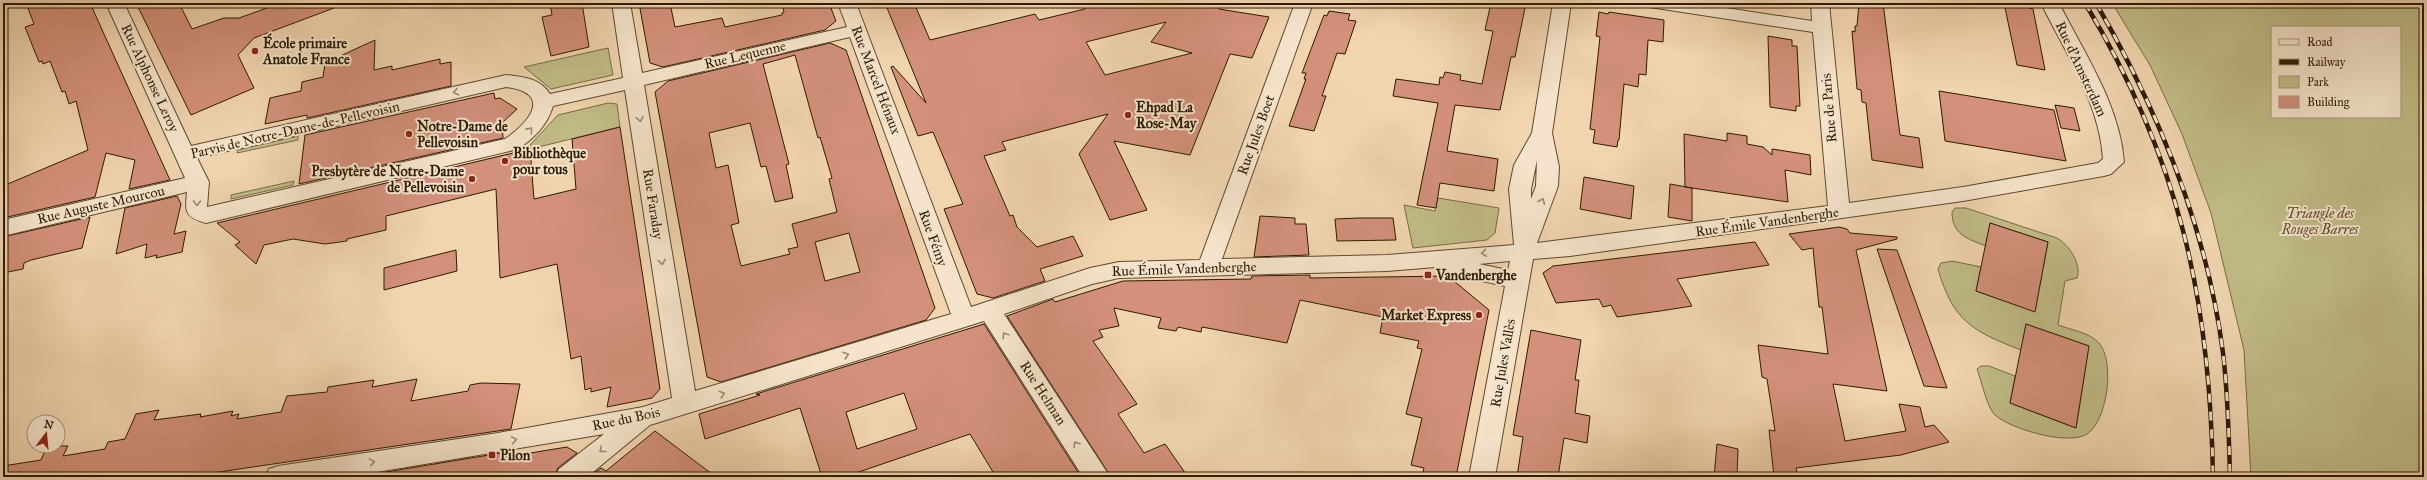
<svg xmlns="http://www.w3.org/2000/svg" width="2427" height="480" font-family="'IM FELL Great Primer',serif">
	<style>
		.green { fill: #c0bc86; stroke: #766c44; fill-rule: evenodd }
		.building { fill: #d3907b; stroke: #2d1b02; fill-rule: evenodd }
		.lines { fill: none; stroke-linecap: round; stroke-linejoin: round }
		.minor-casing { stroke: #5e4a2d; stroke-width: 2 }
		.minor { fill: #f5e4cb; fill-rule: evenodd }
		.rail-casing { stroke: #2d1b02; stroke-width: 4.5 }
		.rail { stroke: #f5e4cb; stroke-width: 3; stroke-dasharray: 9; stroke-linecap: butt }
		.oneway { stroke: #9b8a71 }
		.poi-dot { fill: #8f2418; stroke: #f5e4cb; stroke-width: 1.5 }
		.labels { text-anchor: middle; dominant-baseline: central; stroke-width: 4; stroke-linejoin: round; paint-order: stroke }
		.poi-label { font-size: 14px; font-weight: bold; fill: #2d1b02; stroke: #f5e4cb; text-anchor: start }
		.street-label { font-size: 14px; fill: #2d1b02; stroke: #f5e4cb }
		.park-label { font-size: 14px; font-style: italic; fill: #594b2a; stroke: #f5e4cb }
	</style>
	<rect width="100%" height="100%" fill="#f0d5af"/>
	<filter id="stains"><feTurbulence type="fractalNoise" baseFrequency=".005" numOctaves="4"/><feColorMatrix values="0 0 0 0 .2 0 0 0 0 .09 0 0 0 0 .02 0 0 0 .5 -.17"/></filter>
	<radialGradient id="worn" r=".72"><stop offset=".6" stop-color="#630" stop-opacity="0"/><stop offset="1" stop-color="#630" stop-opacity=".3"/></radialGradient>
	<path class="green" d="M2112,3H2424V477H2251L2244,350L2211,213L2182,134L2150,65ZM2272,27H2400V117H2272Z
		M608,48L613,75L551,89L524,67Z
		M608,103L617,104L620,127L530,149V145L558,115Z
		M298,136V140L237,153L238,150Z
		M294,181L293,185L231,199V195Z
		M1438,198L1499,208L1495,233L1487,240L1413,248L1404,205L1435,211Z
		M1955,208H1966L2057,238C2069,245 2082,264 2077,278L2065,281L2058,325C2071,330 2089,332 2099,343C2115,361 2108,420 2087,434C2069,446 2010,429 1995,415C1988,409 1982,384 1979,375L1977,369L1981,366H1989L2015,376L2010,403L2076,428L2089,346L2026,324L2021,350C1972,331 1953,321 1938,269L1941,263L1952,261L1981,267L1976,291L2035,311L2048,242L1990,223L1986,246C1967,239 1952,234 1952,212Z"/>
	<path class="building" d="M26,3H90L170,180L129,189L135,160L106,153L95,197L3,218V186L88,150L76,101L69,104L65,91L62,92L50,61L43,64L42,61L39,62L25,27L34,24Z
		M136,3H179L192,29L224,18H239L281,3H341L342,5L254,38L238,55L254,88L191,115Z
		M550,3H582L589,47L551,56L542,17L552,15Z
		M639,3H664L671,8L675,27L722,18L725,27L782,15V13L784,12L782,3H829L836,21L825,30L663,67L650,63Z
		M885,3H914L930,40L1035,14L1039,20L1085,9L1083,6L1096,3H1218L1219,9L1269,17L1252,58L1230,54L1190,155L1114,141L1147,210L1110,220L1079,154L1108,114L1002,142L1006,150L984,156L1010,216L1013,215L1017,227L1037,247L1073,236L1083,256L1040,269L1045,281L993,298L977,294L944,209L963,204L933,132L918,136L891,67L893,66L926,103ZM1166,22L1151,42L1192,53L1105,75L1086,42Z
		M1491,3H1526L1515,57H1511L1500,110L1455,105L1447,151L1498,159L1494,191L1440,183L1436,208L1417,205L1438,103L1393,96L1396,79L1439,85L1440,77L1443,78L1445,72L1461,75L1460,80L1482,84L1493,31L1485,30Z
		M1859,3H1883L1900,135L1919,138L1923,168L1872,160L1866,103L1862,102L1861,90L1857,89L1852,31L1855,32V26H1857Z
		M2004,3H2027L2029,8L2033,9L2045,70L2017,65Z
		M1329,11L1350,14L1348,20L1356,21L1345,54L1337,53L1322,96H1326L1314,131L1289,126L1306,79H1304L1306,73H1302L1324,15L1327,16Z
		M1599,12L1608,14L1609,12L1664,20L1663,42L1648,40L1646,75L1639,74L1638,87L1624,84L1619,140H1618L1617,147L1593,143L1595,130L1590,129L1600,37L1596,36Z
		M1768,36L1792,40V46H1797L1800,106H1796V111L1770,107Z
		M375,40L374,70L392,66V70L440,59V64L451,62V86L307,118V115L265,124L270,98L301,91L302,82L323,77L325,63Z
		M830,43L846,50L935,308L926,320L721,382L707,377L655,92L668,81ZM795,55L818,138L820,137L832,178L829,179L837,212L792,224L798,247L788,249L790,254L741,266L731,225L739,223L728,165L716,168L709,133L750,123L761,167L766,166L775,202L793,198L786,165L789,164L763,64ZM849,233L860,272L825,281L815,242Z
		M1939,91L2054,110L2066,161L1945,141Z
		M494,93L495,99L500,98L517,109L502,123L503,138L299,184L305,135Z
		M2055,105L2074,108L2080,131L2061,128Z
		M620,127L660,389L652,398L607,407L611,387L591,392V388L585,390L581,356L571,359L557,264L500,278L496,189L386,216V230L347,239V241L325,244L293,239L264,245L256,264L235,245L240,242L217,223L530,149L534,199L576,189L572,139Z
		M1727,133L1747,136V144L1763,147L1772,155V149L1810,155L1811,175L1785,170L1788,202L1685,187L1684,134L1727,141Z
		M1584,177L1634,186L1631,219L1580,209Z
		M1670,184L1692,188V221L1668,217Z
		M177,196L181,204L174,234L186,231L182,252L156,258L157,255L145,258L147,244L116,254L125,208Z
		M1260,216L1295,218V224H1306L1309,255L1254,257Z
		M90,217L82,248L31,260L24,263L23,269L3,273V237Z
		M1359,218H1393L1396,240L1337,241L1335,219Z
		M1990,223L2048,242L2035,312L1976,291Z
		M1839,227L1847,229L1850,233L1897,237V239L1856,250L1887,391L1833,384L1845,441L1906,431L1899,404L1920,407L1925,427L1934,425L1949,442L1901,455L1796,468L1798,477H1774L1769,430L1775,431L1767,379L1762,377L1758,345L1828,354L1822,307H1819L1813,248L1802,250L1789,234Z
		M1755,242L1769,265L1677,279L1692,306L1660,311L1617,317L1611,305L1603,307L1599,299L1556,303L1543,273L1553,266Z
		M1877,249L1897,250L1947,388L1924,386Z
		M456,250L457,271L384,290V268Z
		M1310,275V278L1448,276L1489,310L1456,477H1422L1424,468L1411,465L1422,418L1406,414L1422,349L1417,348L1419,341L1380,333L1383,317L1300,300L1287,343L1202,327L1201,332L1178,327L1176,331L1158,328L1161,318L1114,308L1119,326L1099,330L1103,337L1093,341L1137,404L1118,414L1144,453L1165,444L1188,477H1111L1007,316L1053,299L1055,302L1123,281L1251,279L1252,276Z
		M984,324L1081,477H996L970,434L856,473L858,477H822L800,408L705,439L699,414L760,395L756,394ZM904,393L917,429L857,449L846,412Z
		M2026,324L2089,346L2076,428L2010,403Z
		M1531,330L1581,340L1575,380H1579L1575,413L1590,416L1587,443L1564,438L1558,477H1517L1523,437L1513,435Z
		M417,379L411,401L468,391L470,385L481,383L520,384L511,429L185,477H3V466L41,460L47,446H68L63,456L105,449L108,442L125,439L136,414L159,410L154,420L201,414L200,417L233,411L231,416L239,414L237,419L281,412L287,396L327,392L328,387L374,380L372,387Z
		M655,431L716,477H589L601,468L606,471Z
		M1717,444L1738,449L1737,477H1714Z
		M567,447L577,453L558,468L554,477H356L507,452L506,457Z"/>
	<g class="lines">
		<g class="minor-casing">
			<path id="minor" d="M106,3H124L191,146L506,75C523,77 540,78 550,94L623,78L612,3H630L642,73L847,27L838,3H856L971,307L1090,268L1119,262L1200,260L1295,3H1313L1222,259L1387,255L1514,245L1509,189L1514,165L1532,133L1553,3H1571L1552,133L1559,167L1558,186L1537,243L1828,206L1813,32L1656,8L1650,7L1647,3H1693L1812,21L1811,3H1829L1849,203L1963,187L2098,163L2103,159C2100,104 2065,52 2041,3H2059C2084,53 2120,105 2124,162L2111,174L2104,176L1963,201L1570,256L1533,259L1495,477H1469L1505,286L1446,273L1438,271L1436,267L1387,271L1119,278L1092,284L1004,314L1110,477H1083L984,321L650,425L587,477H555L559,469L604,434L347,477H265L269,469L278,466L498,433L643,407L672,398L625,90L553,106C547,126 534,138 518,149L206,223C185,217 185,213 187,192L3,236V220L185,178ZM850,37L951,314L695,391L644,85ZM506,87C553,93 530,122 505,139L207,207L209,182L197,158ZM1537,160L1536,186L1531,199V189ZM1510,261L1508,270L1479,264Z"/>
		</g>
		<use href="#minor" class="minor"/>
		<g class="rail-casing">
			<path id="rail" d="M2085,3C2179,159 2210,297 2213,477
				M2096,3C2159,112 2207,228 2223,353C2228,394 2229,436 2230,477"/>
		</g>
		<use href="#rail" class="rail"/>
	</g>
	<defs><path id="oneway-chevron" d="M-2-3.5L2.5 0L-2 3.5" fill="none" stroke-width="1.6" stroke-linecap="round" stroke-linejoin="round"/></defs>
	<g class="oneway">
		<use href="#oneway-chevron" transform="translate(456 92) rotate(167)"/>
		<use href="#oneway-chevron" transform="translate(640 119) rotate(81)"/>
		<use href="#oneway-chevron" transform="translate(530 130) rotate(-48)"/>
		<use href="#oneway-chevron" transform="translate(1542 201) rotate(-67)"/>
		<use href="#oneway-chevron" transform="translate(197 203) rotate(91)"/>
		<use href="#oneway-chevron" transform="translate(1484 253) rotate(174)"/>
		<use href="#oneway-chevron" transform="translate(662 262) rotate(81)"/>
		<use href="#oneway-chevron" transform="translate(1005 335) rotate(-123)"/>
		<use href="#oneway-chevron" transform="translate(846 355) rotate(-17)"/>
		<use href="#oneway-chevron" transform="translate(722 394) rotate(-17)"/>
		<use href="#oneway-chevron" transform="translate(514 440) rotate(-10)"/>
		<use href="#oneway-chevron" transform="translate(1076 444) rotate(-123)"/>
		<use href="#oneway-chevron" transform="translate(602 450) rotate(141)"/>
		<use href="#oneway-chevron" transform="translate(372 462) rotate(-9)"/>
	</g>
	<g class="poi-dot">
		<circle cx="255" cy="51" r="4"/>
		<circle cx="1128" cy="115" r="4"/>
		<circle cx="409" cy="134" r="4"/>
		<circle cx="505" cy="161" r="4"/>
		<circle cx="472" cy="179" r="4"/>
		<rect x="1424" y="271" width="8" height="8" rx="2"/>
		<circle cx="1479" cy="315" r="4"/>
		<rect x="488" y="451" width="8" height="8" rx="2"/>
	</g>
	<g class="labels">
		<g class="poi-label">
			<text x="263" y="43">École primaire<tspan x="263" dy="16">Anatole France</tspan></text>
			<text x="1136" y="107">Ehpad La<tspan x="1136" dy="16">Rose-May</tspan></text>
			<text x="417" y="126">Notre-Dame de<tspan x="417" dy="16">Pellevoisin</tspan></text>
			<text x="513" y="153">Bibliothèque<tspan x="513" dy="16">pour tous</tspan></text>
			<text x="464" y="171" text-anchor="end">Presbytère de Notre-Dame<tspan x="464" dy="16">de Pellevoisin</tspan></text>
			<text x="1436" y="275">Vandenberghe</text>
			<text x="1471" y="315" text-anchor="end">Market Express</text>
			<text x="500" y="455">Pilon</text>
		</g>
		<g class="street-label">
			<text transform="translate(745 55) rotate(-13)">Rue Lequenne</text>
			<text transform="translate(2081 69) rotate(65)">Rue d'Amsterdam</text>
			<text transform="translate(150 78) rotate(65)">Rue Alphonse Leroy</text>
			<text transform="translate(876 80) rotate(69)">Rue Marcel Hénaux</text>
			<text transform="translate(1829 108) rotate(-95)">Rue de Paris</text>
			<text transform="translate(295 130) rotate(-13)">Parvis de Notre-Dame-de-Pellevoisin</text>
			<text transform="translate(1256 135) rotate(-70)">Rue Jules Boet</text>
			<text transform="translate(653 204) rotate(81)">Rue Faraday</text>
			<text transform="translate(101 205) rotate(-13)">Rue Auguste Mourcou</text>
			<text transform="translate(1767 222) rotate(-8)">Rue Émile Vandenberghe</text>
			<text transform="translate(933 238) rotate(70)">Rue Fémy</text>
			<text transform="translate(1184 269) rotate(-2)">Rue Émile Vandenberghe</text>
			<text transform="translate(1503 363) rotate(-80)">Rue Jules Vallès</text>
			<text transform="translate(1043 393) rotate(57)">Rue Helman</text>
			<text transform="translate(626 419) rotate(-12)">Rue du Bois</text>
		</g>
		<g class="park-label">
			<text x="2320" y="213">Triangle des<tspan x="2320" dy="16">Rouges Barres</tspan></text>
		</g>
	</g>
	<rect width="2427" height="480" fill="none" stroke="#f0d5af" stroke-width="16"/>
	<rect x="4" y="4" width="2419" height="472" fill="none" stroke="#2d1b02" stroke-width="2"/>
	<rect x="8" y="8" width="2411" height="464" fill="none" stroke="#2d1b02"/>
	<rect x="2271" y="26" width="130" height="92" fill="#f5e4cb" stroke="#a5947b"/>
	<rect x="2279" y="39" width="20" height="6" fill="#f5e4cb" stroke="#a5947b"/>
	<text x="2307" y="46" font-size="12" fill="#2d1b02">Road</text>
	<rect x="2279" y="59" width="20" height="6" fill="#2d1b02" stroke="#a5947b"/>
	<text x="2307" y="66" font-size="12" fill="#2d1b02">Railway</text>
	<rect x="2279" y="76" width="20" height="12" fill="#c0bc86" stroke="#a5947b"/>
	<text x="2307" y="86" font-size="12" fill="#2d1b02">Park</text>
	<rect x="2279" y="96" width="20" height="12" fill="#d3907b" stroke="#a5947b"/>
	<text x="2307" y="106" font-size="12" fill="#2d1b02">Building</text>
	<g transform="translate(46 434) rotate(16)"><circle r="19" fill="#f5e4cb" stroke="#a5947b"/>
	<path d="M0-3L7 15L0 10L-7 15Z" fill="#8f2418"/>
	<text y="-6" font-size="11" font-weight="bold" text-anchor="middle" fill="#2d1b02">N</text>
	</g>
	<rect width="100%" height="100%" filter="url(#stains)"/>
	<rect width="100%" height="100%" fill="url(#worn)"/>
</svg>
